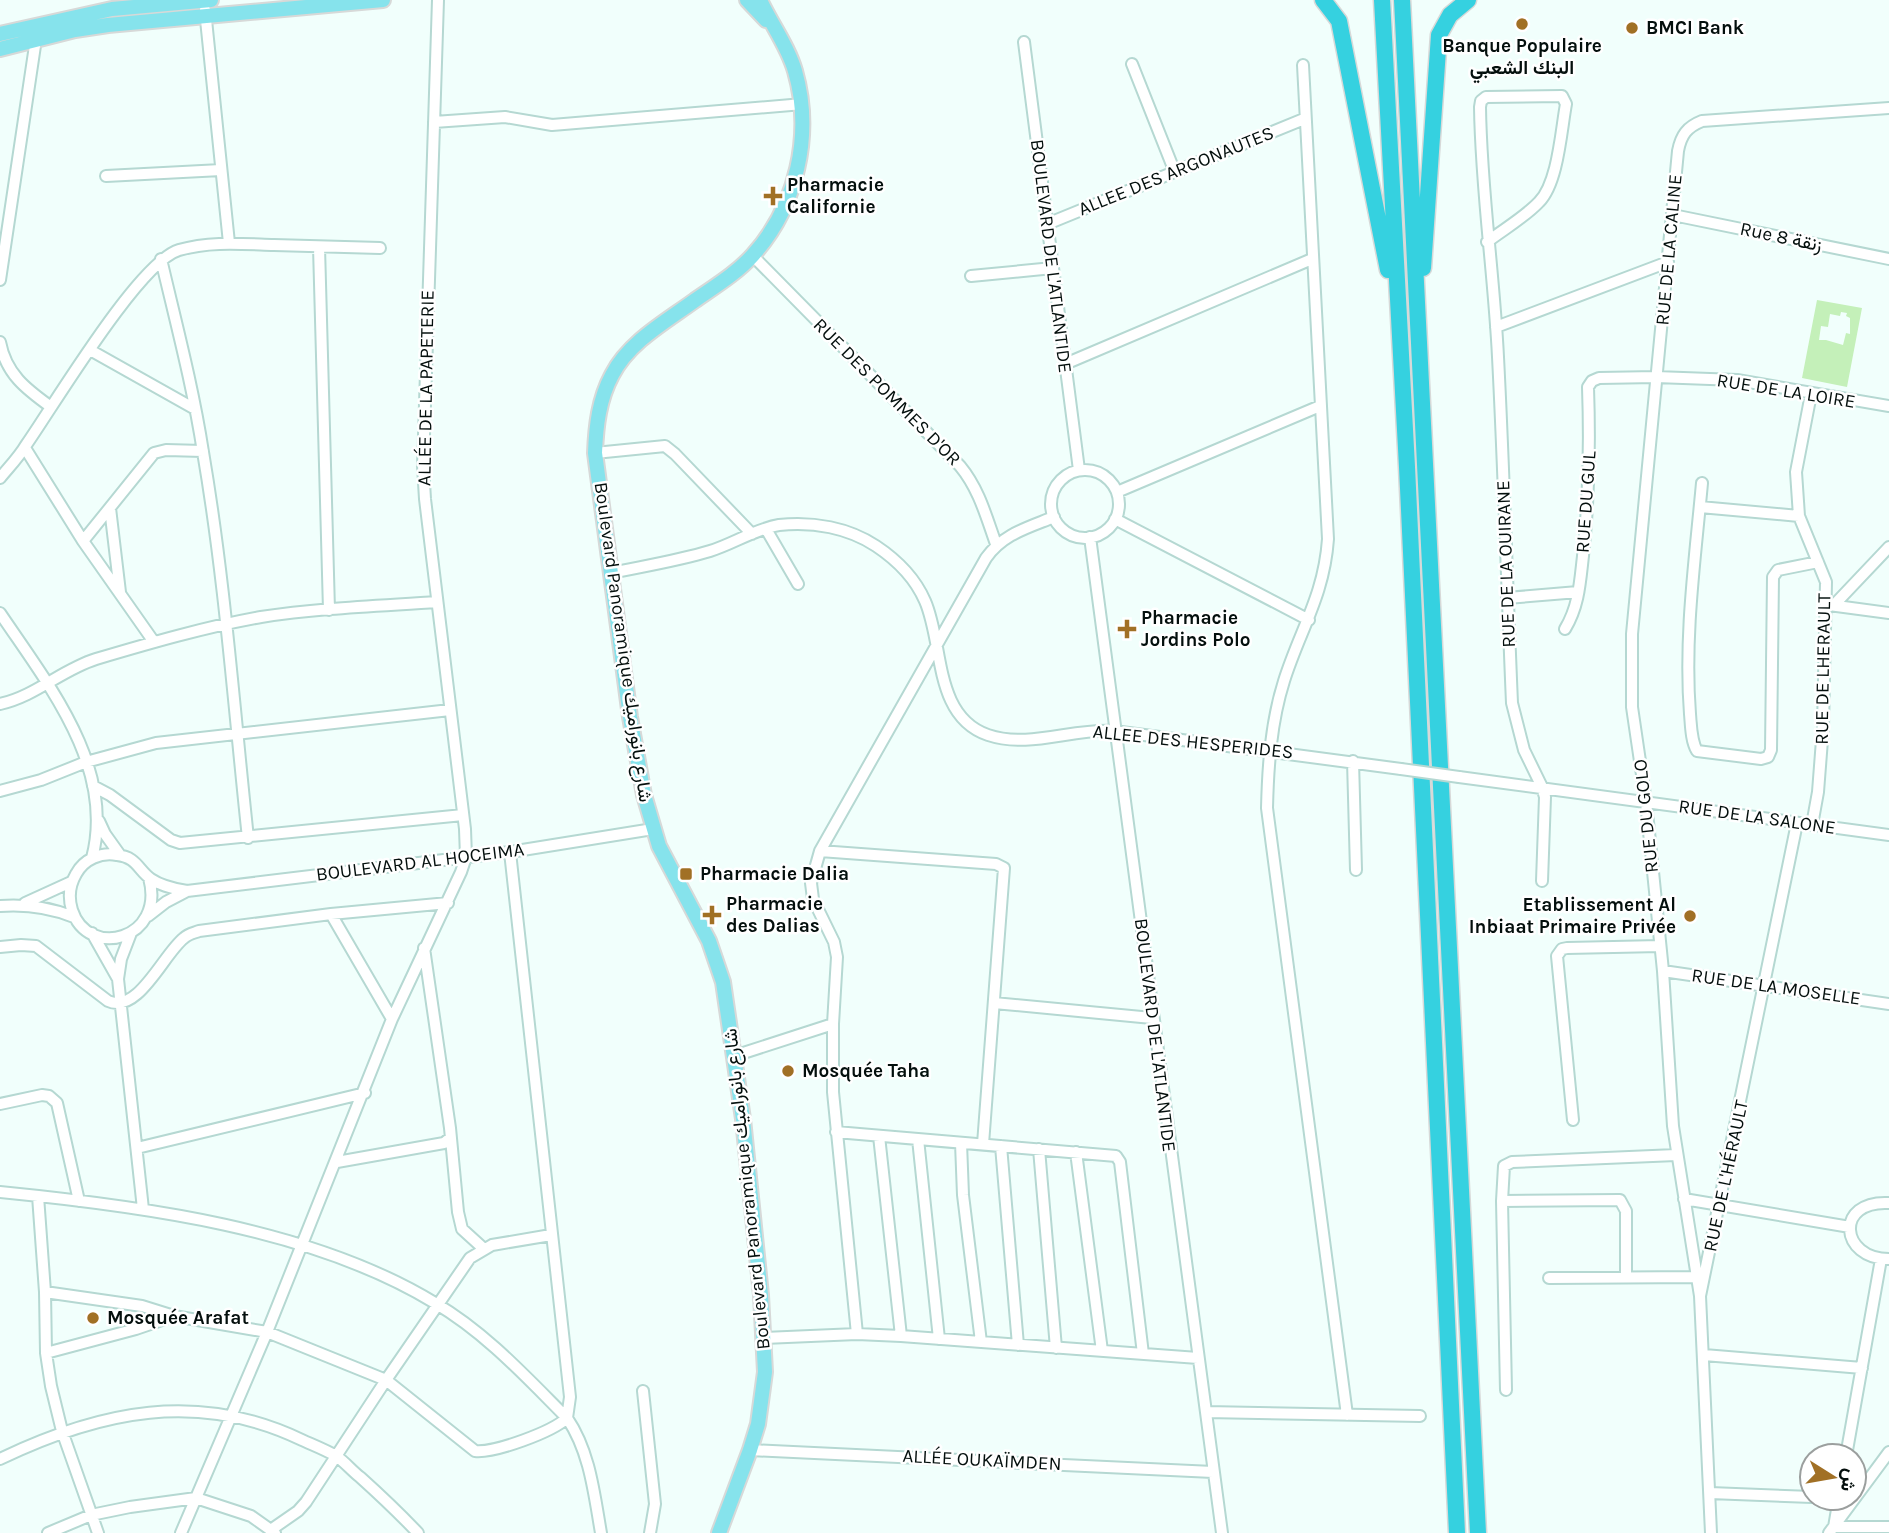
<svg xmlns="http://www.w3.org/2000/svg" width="1889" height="1533" font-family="Karla,Vazirmatn,sans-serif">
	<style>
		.green { fill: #c4f0b9; fill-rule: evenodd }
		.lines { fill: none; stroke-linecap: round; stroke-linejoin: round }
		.minor-casing { stroke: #b5d8d2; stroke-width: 14 }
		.major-casing { stroke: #d7d9d8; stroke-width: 18 }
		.highway-casing { stroke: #d7d9d8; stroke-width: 19 }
		.minor { stroke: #fff; stroke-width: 10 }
		.major { stroke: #86e3ec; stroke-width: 14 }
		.highway { stroke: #35d1e0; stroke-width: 16 }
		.minor-bridge-casing { stroke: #b5d8d2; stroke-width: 14; stroke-linecap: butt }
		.minor-bridge { stroke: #fff; stroke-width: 10 }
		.poi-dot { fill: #a17025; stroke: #fff; stroke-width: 2.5 }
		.labels { text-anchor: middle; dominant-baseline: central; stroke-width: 5; stroke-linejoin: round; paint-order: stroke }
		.poi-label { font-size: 19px; font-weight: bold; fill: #040f0d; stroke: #fff; text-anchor: start }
		.street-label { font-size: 19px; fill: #040f0d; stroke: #fff }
	</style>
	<rect width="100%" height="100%" fill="#f1fffc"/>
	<path class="green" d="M1817,300L1862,308L1847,387L1802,378ZM1841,312L1847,313L1846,316L1850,318V334L1846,333L1843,345L1826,340H1819L1821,326L1828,327L1830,314L1840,316Z"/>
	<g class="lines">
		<g class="minor-casing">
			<path id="minor" d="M205,10L229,243
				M1024,42L1079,470
				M1132,64L1174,170
				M1303,65L1328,539C1324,596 1300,630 1284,681C1271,722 1268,766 1267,808L1347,1415
				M434,122L505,117L552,125L803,104
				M106,176L221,170
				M1673,215L1889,259
				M1047,224L1304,119
				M1487,242C1504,229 1525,217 1539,202C1558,183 1561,131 1566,104L1562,96L1486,97L1481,101L1480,107C1481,190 1494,273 1498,357C1504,472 1507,588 1512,703L1524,750L1542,787L1545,797L1542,881
				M319,247L329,610
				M753,256L960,466C979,489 986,516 996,544
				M161,259C176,323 193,387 203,452C225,580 234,709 248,838
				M971,276L1053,268
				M0,280L36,39
				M1496,327L1668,262
				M0,342C6,374 26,389 51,407
				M90,350L195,409
				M1065,364L1312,259
				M1811,394L1796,472L1799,516L1826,582L1823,727L1818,792L1812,825
				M25,448L83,541L154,642
				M595,453L665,446L675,454L752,534
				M1051 504a34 34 0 1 1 68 0a34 34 0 1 1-68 0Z
				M0,478C9,467 19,457 26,445C54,405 139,262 179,250C210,241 242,244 274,245C309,246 344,247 380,248
				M1702,483C1695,560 1684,637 1690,714C1691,725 1691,741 1697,751L1761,759L1768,757L1771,750L1773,577L1778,570L1818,562
				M1117,492L1320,406
				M1700,507L1799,516
				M110,508L120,592
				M1115,519L1309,620
				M766,529L798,584
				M1090,537L1222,1533
				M83,541L154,453L166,450L203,451
				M611,573C644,566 677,561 710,551C733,544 755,529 779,525C813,521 849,528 876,546C897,560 915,578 925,601C944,644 933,716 988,735C1030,749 1072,728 1114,731L1401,769
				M1507,598L1578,592
				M1829,605L1889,613
				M1834,605L1889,547
				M0,613C47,683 116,767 92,858
				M1565,629C1579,606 1580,582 1583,556C1589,499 1590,444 1588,387L1592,381L1599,378L1656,377L1737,380L1889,406
				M0,704C36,696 61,670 96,659C150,643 205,627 261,617C319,608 378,606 437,602
				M1353,761L1356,870
				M1459,777L1889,835
				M93,786L110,795L171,840L180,843L463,815
				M0,791L41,780L86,762L156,743L450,710
				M99,821L105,834L120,855
				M820,851L996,864L1004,868L983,1144
				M149,878C166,940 88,960 72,910C68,897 69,886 76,874C84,859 101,852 117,855C137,857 138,870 151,879C161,886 175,889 187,891
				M25,903L71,882
				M0,906C27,904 49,907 74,917
				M331,914L392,1019
				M148,916L166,902L187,891L510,852L653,829
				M92,933L118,979
				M131,933L121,959L118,979L143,1209
				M0,947L21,945L36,946L108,1001C138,1015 164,953 184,938C188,934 194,933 199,931L331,914L448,903
				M424,948L450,1128L458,1212L462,1229L484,1249
				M1663,971L1889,1004
				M994,1003L1152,1018
				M734,1056L833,1024
				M0,1104L42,1095L49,1096L57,1103L79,1201
				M1573,1120L1557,956L1562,949L1567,948L1660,946
				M836,1132L1116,1156L1120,1162L1143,1354
				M879,1136L901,1336
				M918,1139L939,1339
				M961,1143L963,1195L981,1342
				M1001,1146L1018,1345
				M137,1148L365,1093
				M1039,1149L1056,1348
				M1076,1152L1102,1351
				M337,1162L444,1143L450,1138
				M0,1192C141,1206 312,1228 435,1303C486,1333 526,1377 567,1418C590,1452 594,1493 601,1533
				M38,1196L45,1292L46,1353L51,1386L62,1431L98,1533
				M1684,1199L1850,1227
				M1502,1201L1620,1200L1626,1211V1277
				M1889,1203C1834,1200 1840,1259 1889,1259
				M1549,1278L1698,1277
				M45,1292L142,1306L174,1316
				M1700,1296L1673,1126L1663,971L1646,802L1632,707V634L1678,151C1681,135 1687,127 1702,121L1889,108
				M857,1334L833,1092V1024L837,957L834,942L813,899L811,883L820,851L986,558C1003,534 1027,528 1054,517
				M764,1338L857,1334L901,1336L1198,1358
				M46,1353L136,1329L174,1316L267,1332L386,1380L475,1451C495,1453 552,1432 567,1418L570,1397L510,852
				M1704,1355L1862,1368
				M1506,1390L1502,1201L1504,1166L1512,1162L1676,1155
				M643,1391L655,1504L650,1533
				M1206,1412L1420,1416
				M750,1450L1213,1472
				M1846,1456L1881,1259
				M0,1459C100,1411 198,1390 302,1440C313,1445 326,1450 336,1456C345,1462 352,1471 360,1477C380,1495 399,1513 418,1533
				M1710,1493L1812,1497
				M1839,1498L1834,1527H1889
				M272,1529L298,1511L306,1502L386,1380L470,1258L492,1245L551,1235
				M48,1533L91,1515L130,1507L196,1498L251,1516L275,1533
				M181,1533L267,1332L392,1019L461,872L466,857L465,829L425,499L423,466L438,0
				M1711,1533L1700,1296L1797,823
				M1829,1533L1889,1452"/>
		</g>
		<g class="major-casing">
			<path id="major" d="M747,0L766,20
				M0,34L112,9L211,0
				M0,49L75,30L108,25L383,0
				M719,1533L750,1450L758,1424L765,1372L761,1295L743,1119L723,982L709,941L659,846L644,795L630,717L595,453C596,426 599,399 612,375C629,342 665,322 694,301C714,287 737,273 753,255C797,206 813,134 795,71C788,46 771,24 760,0"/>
		</g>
		<g class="highway-casing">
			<path id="highway" d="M1323,0L1339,21L1388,270
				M1382,0L1407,467L1457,1533
				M1402,0L1478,1533
				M1423,268L1439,35L1450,15L1468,0"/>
		</g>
		<use href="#minor" class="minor"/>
		<use href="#major" class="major"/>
		<use href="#highway" class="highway"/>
		<g class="minor-bridge-casing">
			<path id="minor-bridge" d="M1401,769L1459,777"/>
		</g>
		<use href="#minor-bridge" class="minor-bridge"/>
	</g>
	<g class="poi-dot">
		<circle cx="1522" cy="24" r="7"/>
		<circle cx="1632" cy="28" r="7"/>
		<path d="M769.5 185.5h7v7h7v7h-7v7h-7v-7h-7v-7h7z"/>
		<path d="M1123.5 618.5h7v7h7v7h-7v7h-7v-7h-7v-7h7z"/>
		<rect x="679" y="867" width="14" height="14" rx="3.5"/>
		<path d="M708.5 904.5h7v7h7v7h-7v7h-7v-7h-7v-7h7z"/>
		<circle cx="1690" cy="916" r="7"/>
		<circle cx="788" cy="1071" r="7"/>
		<circle cx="93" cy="1318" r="7"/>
	</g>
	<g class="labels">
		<g class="poi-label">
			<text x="1646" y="28">BMCI Bank</text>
			<text x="1522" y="46" text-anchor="middle">Banque Populaire<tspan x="1522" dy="22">البنك الشعبي</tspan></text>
			<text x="787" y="185">Pharmacie<tspan x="787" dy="22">Californie</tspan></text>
			<text x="1141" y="618">Pharmacie<tspan x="1141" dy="22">Jordins Polo</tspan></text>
			<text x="700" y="874">Pharmacie Dalia</text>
			<text x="726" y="904">Pharmacie<tspan x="726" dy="22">des Dalias</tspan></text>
			<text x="1676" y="905" text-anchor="end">Etablissement Al<tspan x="1676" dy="22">Inbiaat Primaire Privée</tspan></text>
			<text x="802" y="1071">Mosquée Taha</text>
			<text x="107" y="1318">Mosquée Arafat</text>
		</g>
		<g class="street-label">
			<text transform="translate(1176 171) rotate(-22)">ALLEE DES ARGONAUTES</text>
			<text transform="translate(1781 237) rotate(12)">Rue 8 زنقة</text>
			<text transform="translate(1669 250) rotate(-85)">RUE DE LA CALINE</text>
			<text transform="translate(1051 256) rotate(83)">BOULEVARD DE L'ATLANTIDE</text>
			<text transform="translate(426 388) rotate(-89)">ALLÉE DE LA PAPETERIE</text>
			<text transform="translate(1786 391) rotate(9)">RUE DE LA LOIRE</text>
			<text transform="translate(887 392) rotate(45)">RUE DES POMMES D'OR</text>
			<text transform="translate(1586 502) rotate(-86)">RUE DU GUL</text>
			<text transform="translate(1506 564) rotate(-92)">RUE DE LA OUIRANE</text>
			<text transform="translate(623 642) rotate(82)">Boulevard Panoramique شارع بانوراميك</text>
			<text transform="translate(1823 669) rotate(-89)">RUE DE LHERAULT</text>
			<text transform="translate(1193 742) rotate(6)">ALLEE DES HESPERIDES</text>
			<text transform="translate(1646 816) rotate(-96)">RUE DU GOLO</text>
			<text transform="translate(1757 817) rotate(8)">RUE DE LA SALONE</text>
			<text transform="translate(420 862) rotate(-7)">BOULEVARD AL HOCEIMA</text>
			<text transform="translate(1776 987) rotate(8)">RUE DE LA MOSELLE</text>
			<text transform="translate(1155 1035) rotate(83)">BOULEVARD DE L'ATLANTIDE</text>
			<text transform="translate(1726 1176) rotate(-78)">RUE DE L'HÉRAULT</text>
			<text transform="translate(747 1189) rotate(-96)">Boulevard Panoramique شارع بانوراميك</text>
			<text transform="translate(982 1460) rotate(3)">ALLÉE OUKAÏMDEN</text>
		</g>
	</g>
	<g transform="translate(1833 1477) rotate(101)"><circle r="33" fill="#ffffff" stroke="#9b9f9e" stroke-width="2"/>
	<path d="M0-5L12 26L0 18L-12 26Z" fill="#a17025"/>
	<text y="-10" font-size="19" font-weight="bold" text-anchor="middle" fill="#040f0d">ش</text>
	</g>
</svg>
